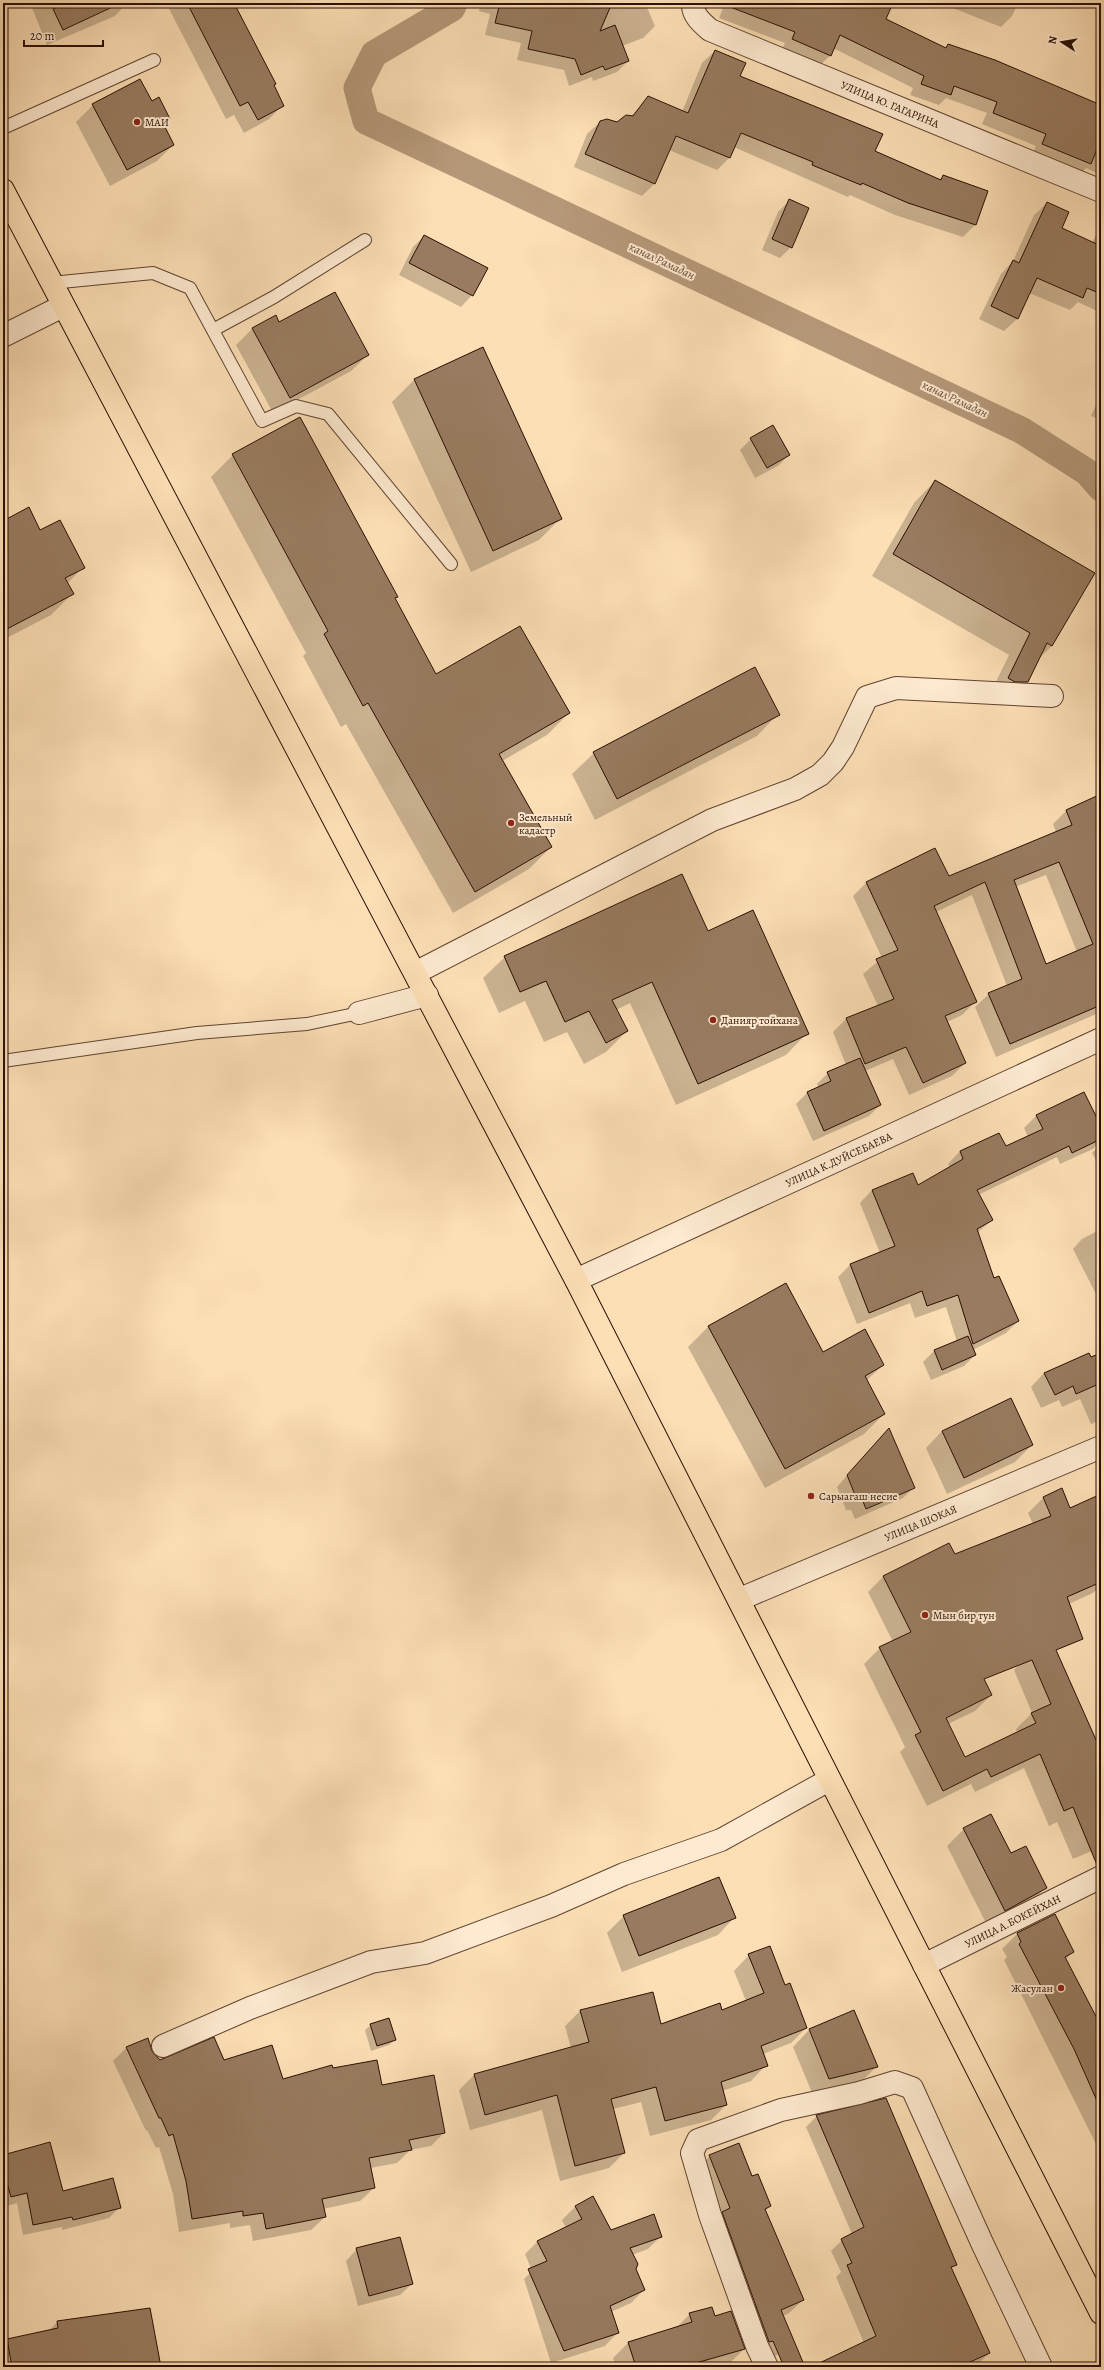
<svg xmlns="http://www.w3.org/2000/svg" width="1104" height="2370" font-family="Alegreya,serif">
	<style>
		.shadow { fill: #0003; fill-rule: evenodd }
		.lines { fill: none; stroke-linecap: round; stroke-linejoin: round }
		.canal { stroke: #b59879; stroke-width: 27 }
		.building { fill: #987b60; stroke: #2a0f02; fill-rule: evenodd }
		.service-casing { stroke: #5f432f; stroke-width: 14 }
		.minor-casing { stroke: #5f432f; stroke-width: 24 }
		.trunk-casing { stroke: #2a0f02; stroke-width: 24 }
		.service { stroke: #feead0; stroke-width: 12 }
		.minor { stroke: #feead0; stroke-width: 22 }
		.trunk { stroke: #fddfb6; stroke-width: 22 }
		.poi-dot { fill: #8f2418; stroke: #feead0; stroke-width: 1.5 }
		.labels { text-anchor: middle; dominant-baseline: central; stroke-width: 4; stroke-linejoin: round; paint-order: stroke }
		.street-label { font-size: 11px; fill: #2a0f02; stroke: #feead0 }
		.poi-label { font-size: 11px; fill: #2a0f02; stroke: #feead0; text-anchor: start }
		.water-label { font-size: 12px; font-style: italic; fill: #694d38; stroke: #feead0 }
	</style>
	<rect width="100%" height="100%" fill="#fddfb6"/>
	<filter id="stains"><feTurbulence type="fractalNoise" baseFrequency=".005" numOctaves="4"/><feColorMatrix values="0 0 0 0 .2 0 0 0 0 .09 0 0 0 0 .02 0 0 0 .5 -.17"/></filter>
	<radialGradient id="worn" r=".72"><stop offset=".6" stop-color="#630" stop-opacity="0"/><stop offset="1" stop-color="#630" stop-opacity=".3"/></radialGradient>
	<path class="shadow" d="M30,3H127L115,16L47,45Z
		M166,3H233L283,105L269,119L244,133L234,115L226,119Z
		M481,3H645L655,26L643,38L622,46L628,61L617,72L593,81L592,77L569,86L564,70L517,60L521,43L485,35L490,14L479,11Z
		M725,3H892L885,19L945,48L948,45L1101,106V175L1086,168L1079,175L1032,155L1036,146L982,124L987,113L946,98L939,105L910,95L913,88L833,48L831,55L819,66L782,50L785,43L719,18Z
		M940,3H1018L1012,16L1001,27Z
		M715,51L739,76L874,152L939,180L943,176L987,192L975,225L963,237L895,215L850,195L848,197L734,147L730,157L717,170L669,150L654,184L642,196L574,167L587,134L600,122L617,123L631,116L648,98L682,112L702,63Z
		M151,102L169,119L163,125L173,145L157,161L110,186L76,122L93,105Z
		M790,200L791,247L780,258L762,250L778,212Z
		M1047,203L1061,229L1092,243L1101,224V313L1078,302L1070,310L1029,293L1017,319L1004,331L979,319L1001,274L1013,261L1034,215Z
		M424,236L472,295L461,307L399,275L413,247Z
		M253,328L368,355L351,371L273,413L236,345Z
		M482,348L561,518L539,540L471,572L392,402L414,380Z
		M1101,394V420L1091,416Z
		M751,439L789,455L778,466L755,478L740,450Z
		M233,455L396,597L394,599L436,676L569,713L547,735L502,761L551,847L529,869L453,913L346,724L341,727L303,656L306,653L211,477Z
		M935,481L1094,573L1052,646L1038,659L1027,682L1005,703L987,700L1009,655L872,576L914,503Z
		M3,522L40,531L83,567L67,584L72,594L51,615L3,640Z
		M778,714L757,736L595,820L572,774L594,753Z
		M1101,796V1012L996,1057L975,1007L989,994L1007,986L972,895L936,912L976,1001L962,1015L947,1022L965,1063L952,1076L909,1095L893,1059L865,1071L880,1105L869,1116L813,1141L796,1104L807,1093L819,1088L817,1084L828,1073L846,1065L833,1032L846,1019L878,1006L863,974L882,958L853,896L867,882L949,878L1056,832L1053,824L1067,810ZM1046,875L1077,952L1046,965L1015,887Z
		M708,932L807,1033L786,1055L676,1105L630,1003L616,1010L627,1031L606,1052L584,1064L567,1032L544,1042L525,1001L499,1013L483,978L505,957Z
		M1084,1093L1101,1129V1140L1093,1149L1060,1164L1057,1157L978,1195L992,1220L977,1233L993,1279L1018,1321L1006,1333L973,1350L975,1355L964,1366L931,1380L923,1362L934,1351L957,1342L946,1307L915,1318L910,1303L857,1324L838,1277L850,1265L880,1253L860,1203L872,1190L917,1186L950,1168L948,1164L960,1151L1005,1148L1028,1137L1024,1128L1036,1116Z
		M1101,1144V1170L1092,1153Z
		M1101,1229V1293L1097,1296L1073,1249L1082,1239Z
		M785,1285L823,1353L883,1365L866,1381L884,1414L864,1434L765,1488L688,1347L708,1327Z
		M1101,1354V1420L1091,1424L1080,1399L1062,1407L1059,1400L1041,1408L1031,1387L1044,1373Z
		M942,1431L1032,1445L1015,1462L947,1494L926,1448Z
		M878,1440L914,1487L903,1498L855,1519L851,1510H846L837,1487Z
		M1101,1495V1585L1093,1593L972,1648L991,1695L975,1711L948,1724L965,1758L1017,1732L1016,1729L1032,1713L1014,1670L1029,1655L1101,1755V1847L1073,1859L1057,1822L1049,1826L1024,1768L975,1792L971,1784L927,1806L900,1752L905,1747L864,1664L880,1648L893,1642L868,1592L884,1576L954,1555L1033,1524L1028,1513L1043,1498L1070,1510Z
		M964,1829L1045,1888L1026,1908L988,1927L947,1846Z
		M1054,1915L1073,1952L1065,1960L1097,2020L1101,2018V2154L1004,1960L1007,1957L1002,1949L1017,1934Z
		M624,1916L734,1918L718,1935L622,1972L607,1933Z
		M749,1955L785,1986L806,2028L791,2043L763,2054L766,2065L751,2081L722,2091L726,2105L711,2120L650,2136L641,2102L613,2109L624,2153L609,2168L560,2181L542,2110L470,2130L459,2090L474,2075L571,2048L565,2026L580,2011L652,1993L660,2025L722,2011L746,2001L734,1971Z
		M854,2011L877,2066L860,2083L813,2095L793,2047L809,2030Z
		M371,2025L395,2040L389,2045L371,2051L365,2030Z
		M148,2039L151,2052L160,2062L223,2061L282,2081L333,2070L381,2087L444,2133L431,2146L410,2150L397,2163L370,2168L374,2188L360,2201L323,2209L325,2217L311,2230L253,2241L250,2225L230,2228V2223L179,2232L173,2194L159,2147L156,2148L147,2130L146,2131L113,2061L126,2048Z
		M817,2116L956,2264L951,2269L989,2353L978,2364L972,2367H813L864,2343L836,2277L841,2272L831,2251L842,2240L852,2234L806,2127Z
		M3,2156L62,2192L120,2207L109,2218L62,2230V2227L23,2235L17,2203L3,2207Z
		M710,2156L751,2178L770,2206L765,2211L803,2300L789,2313L783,2316L779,2354L762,2362L696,2170Z
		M593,2198L610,2231L661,2236L648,2249L632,2255L635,2269L644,2290L631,2303L611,2312L618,2332L605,2346L551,2363L524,2279L532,2271L525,2254L538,2241L566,2228L562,2220L575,2207Z
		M357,2249L412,2284L400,2295L358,2306L346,2261Z
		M690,2314L714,2317L744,2349L729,2364L718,2367H616L613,2358L628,2343L676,2328Z
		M57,2322L160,2367H3V2341L48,2332Z"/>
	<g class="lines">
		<path class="canal" d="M454,3L452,8L374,54L357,88L366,121L1021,430L1087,472L1101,488"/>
	</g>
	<path class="building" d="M65,3H121L63,30L53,9Z
		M187,3H234L276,84L274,85L284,106L258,120L248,102L240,106Z
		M500,3H612L600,31L615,25L629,61L605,70L603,66L581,75L575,59L528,49L532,31L495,23Z
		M725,3H893L886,19L946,48L948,44L995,60L1101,105V139L1091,164L1042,144L1046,134L993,113L997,102L954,86L951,95L921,84L924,76L840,35L831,56L792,39L795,32L725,5Z
		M715,50L746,63L740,76L883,134L875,151L941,180L943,175L988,191L976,225L908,203L862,183L861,185L812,165L813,162L741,133L730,158L676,136L655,184L585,154L600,121L607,119L617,122L626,115L633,116L648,96L688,113Z
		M140,79L152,101L159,97L170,119L163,123L174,145L127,170L92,104Z
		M789,199L809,208L792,248L772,239Z
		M1047,202L1069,212L1062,228L1101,246V294L1087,288L1083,298L1037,278L1018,319L991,306L1013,260L1019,263Z
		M424,235L488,268L473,296L409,263Z
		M335,292L369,355L290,398L252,328L276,315L279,322Z
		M483,347L562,519L493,551L414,379Z
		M300,417L398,597L395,598L436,674L520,626L570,713L499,754L552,847L475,892L368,703L363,706L324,634L328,631L232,454Z
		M773,425L790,455L767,468L750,438Z
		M935,480L1095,573L1052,646L1047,643L1028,682H1015L1008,678L1030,633L893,554Z
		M29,507L40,530L60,520L85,568L65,578L74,594L3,631V521Z
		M755,667L780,715L617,799L593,752Z
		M1101,794V1005L1010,1044L988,993L1022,979L985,882L934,906L977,1002L945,1016L966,1063L923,1083L906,1047L865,1064L846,1018L894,999L876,959L898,950L866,882L935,848L949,876L1072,825L1066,810ZM1059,862L1093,944L1046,964L1014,880Z
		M682,874L708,931L753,910L809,1034L698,1084L652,982L612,1000L628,1031L606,1043L589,1011L565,1022L546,981L520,992L504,956Z
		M860,1058L881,1105L824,1131L807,1092L831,1081L827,1072Z
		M1084,1092L1101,1126V1139L1072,1153L1069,1146L977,1190L993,1220L977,1229L994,1278L999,1276L1019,1321L973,1344L958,1295L927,1306L922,1291L869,1313L850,1264L895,1246L872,1190L913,1173L918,1185L963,1159L960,1151L999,1133L1006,1146L1043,1129L1036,1115Z
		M786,1283L823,1352L865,1329L884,1365L865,1376L885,1414L785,1469L708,1326Z
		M968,1336L976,1355L942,1370L934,1350Z
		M1089,1353L1091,1357L1101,1353V1383L1076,1394L1073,1386L1055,1395L1044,1373Z
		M1011,1398L1033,1445L964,1478L942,1431Z
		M889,1428L915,1488L866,1509L862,1499L857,1500L847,1475Z
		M1062,1488L1070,1508L1101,1494V1582L1067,1597L1083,1639L1056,1650L1101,1751V1865H1097L1073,1807L1064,1811L1040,1754L991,1777L987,1769L943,1791L915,1735L921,1732L879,1647L911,1632L883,1576L949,1543L955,1554L1051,1516L1043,1497ZM1032,1660L1051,1704L1031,1713L1036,1723L965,1757L946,1718L992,1695L984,1679Z
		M991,1814L1011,1853L1026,1846L1047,1888L1005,1911L963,1828Z
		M719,1877L736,1918L639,1956L623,1915Z
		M1055,1914L1074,1952L1065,1957L1101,2026V2110L1074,2049L1019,1944L1021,1942L1017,1933Z
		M770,1946L785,1985L790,1983L807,2028L761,2046L768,2066L721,2082L727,2105L665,2121L656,2087L611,2099L625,2153L575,2166L557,2095L485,2115L474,2074L589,2042L580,2010L653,1992L661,2024L720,2003L722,2010L764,1993L748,1954Z
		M854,2010L878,2067L829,2079L809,2029Z
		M389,2018L396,2040L377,2046L370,2024Z
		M214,2037L224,2060L272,2045L283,2079L332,2065L333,2068L377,2060L382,2085L434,2075L445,2133L409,2140L412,2150L369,2158L375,2188L322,2199L326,2217L266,2229L263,2213L243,2216V2211L192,2219L186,2181L173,2134L169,2136L161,2118H159L126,2047L148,2038L152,2051L160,2060Z
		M886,2098L957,2265L951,2267L990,2353L959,2367H811L876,2336L847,2265L852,2263L841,2239L864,2227L816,2115Z
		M50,2142L63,2191L113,2178L121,2208L73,2220L72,2217L33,2225L27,2193L11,2197L3,2169V2155Z
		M739,2143L752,2176L758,2174L771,2206L765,2209L804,2300L781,2310L805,2367H784L773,2341L769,2342L722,2212L730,2208L709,2155Z
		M593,2196L611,2230L654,2214L662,2237L630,2248L638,2264L636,2269L645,2290L610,2306L619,2333L564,2351L528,2269L547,2261L537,2241L582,2219L575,2206Z
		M400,2237L413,2284L369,2296L356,2248Z
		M712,2307L715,2316L731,2311L745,2349L682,2367H636L628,2342L692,2322L689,2313Z
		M150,2308L161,2367H12L7,2339L58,2328L57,2321Z"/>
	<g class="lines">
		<g class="service-casing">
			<path id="service" d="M3,128L154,60
				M51,283L153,273L190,288L262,421L296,406L328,414L451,564
				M213,330L274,297L365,240
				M3,1061L197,1033L307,1024L359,1013"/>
		</g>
		<g class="minor-casing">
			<g id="minor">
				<path id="s1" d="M693,3C692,15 702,23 710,30L1101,191"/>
				<path d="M3,336L63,306"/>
				<path d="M415,973L712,820L795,789L820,775L833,762L843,747L867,697L896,688L1052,696"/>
				<path d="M359,1013L427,995"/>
				<path id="s2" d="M576,1280L1101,1039"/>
				<path id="s3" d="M740,1599L1101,1447"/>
				<path id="s4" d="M924,1965L1101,1877"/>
				<path d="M163,2046L250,2008L371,1962L425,1953L551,1906L624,1874L721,1840L829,1780"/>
				<path d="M767,2367L757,2346L710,2215L692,2153L698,2140L781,2110L859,2093L895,2082L912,2088L983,2245L1041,2367"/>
			</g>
		</g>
		<g class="trunk-casing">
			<path id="trunk" d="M3,190L576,1280L1101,2313"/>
		</g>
		<use href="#service" class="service"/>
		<use href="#minor" class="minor"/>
		<use href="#trunk" class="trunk"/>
	</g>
	<g class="poi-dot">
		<circle cx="137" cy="122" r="4"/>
		<circle cx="511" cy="823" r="4"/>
		<circle cx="713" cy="1020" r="4"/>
		<circle cx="811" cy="1496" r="4"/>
		<circle cx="925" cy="1615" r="4"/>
		<circle cx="1061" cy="1988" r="4"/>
	</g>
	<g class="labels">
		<g class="street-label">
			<text stroke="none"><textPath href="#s1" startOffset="228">УЛИЦА Ю. ГАГАРИНА</textPath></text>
			<text stroke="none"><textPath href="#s2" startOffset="289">УЛИЦА К.ДУЙСЕБАЕВА</textPath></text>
			<text stroke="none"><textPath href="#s3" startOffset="196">УЛИЦА ШОКАЯ</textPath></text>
			<text stroke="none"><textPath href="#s4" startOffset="99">УЛИЦА А.БОКЕЙХАН</textPath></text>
		</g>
		<g class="poi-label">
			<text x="145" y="122">МАИ</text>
			<text x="519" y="817">Земельный<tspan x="519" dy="13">кадастр</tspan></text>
			<text x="721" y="1020">Данияр тойхана</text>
			<text x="819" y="1496">Сарыагаш несие</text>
			<text x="933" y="1615">Мын бир тун</text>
			<text x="1053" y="1988" text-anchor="end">Жасулан</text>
		</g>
		<g class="water-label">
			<text transform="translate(662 261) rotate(25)">канал Рамадан</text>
			<text transform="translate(955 399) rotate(25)">канал Рамадан</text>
		</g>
	</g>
	<rect width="1104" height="2370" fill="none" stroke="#fddfb6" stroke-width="16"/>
	<rect x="4" y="4" width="1096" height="2362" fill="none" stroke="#2a0f02" stroke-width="2"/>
	<rect x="8" y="8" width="1088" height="2354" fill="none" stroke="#2a0f02"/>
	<g transform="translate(1062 42) rotate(282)" stroke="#feead0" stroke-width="3" paint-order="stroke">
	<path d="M0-3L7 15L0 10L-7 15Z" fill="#2a0f02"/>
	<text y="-6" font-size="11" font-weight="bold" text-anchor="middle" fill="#2a0f02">N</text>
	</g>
	<path d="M24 40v6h79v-6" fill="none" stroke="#2a0f02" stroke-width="2"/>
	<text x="30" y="40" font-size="12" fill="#2a0f02" stroke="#feead0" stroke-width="3" paint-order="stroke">20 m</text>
	<rect width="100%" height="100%" filter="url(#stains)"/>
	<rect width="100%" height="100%" fill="url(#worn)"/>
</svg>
